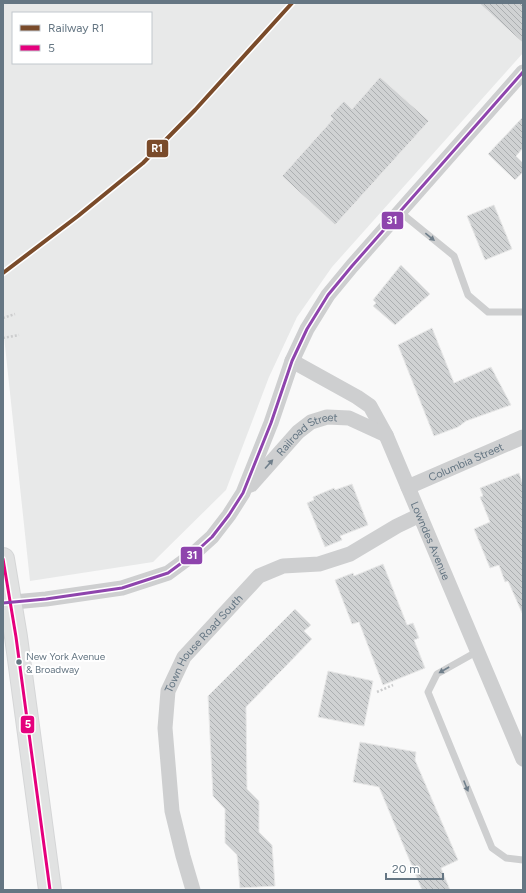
<svg xmlns="http://www.w3.org/2000/svg" width="526" height="893" font-family="Figtree,sans-serif">
	<style>
		.built { fill: #e8e9e9; fill-rule: evenodd }
		.building { fill: url(#building-back-hatch); stroke: #e8e8e8 }
		.lines { fill: none; stroke-linecap: round; stroke-linejoin: round }
		.primary-casing { stroke: #d5d6d7; stroke-width: 24 }
		.path { stroke: #cbcccd; stroke-width: 2.5; stroke-dasharray: 2 2; stroke-linecap: butt }
		.lane { stroke: #cecfd0; stroke-width: 7 }
		.street { stroke: #cecfd0; stroke-width: 15 }
		.primary { stroke: #e1e2e2; stroke-width: 22 }
		.bus-1-casing { stroke: #fff; stroke-width: 6 }
		.bus-2-casing { stroke: #fff; stroke-width: 6 }
		.bus-1 { stroke: #e5007d; stroke-width: 3 }
		.bus-2 { stroke: #8e44ad; stroke-width: 3 }
		.rail-1-casing { stroke: #fff; stroke-width: 7 }
		.rail-1 { stroke: #7a4b2a; stroke-width: 4 }
		.oneway { fill: #707f8b }
		.bus-dot { fill: #657683; stroke: #fff; stroke-width: 1.5 }
		.labels { text-anchor: middle; dominant-baseline: central; stroke-width: 4; stroke-linejoin: round; paint-order: stroke }
		.bus-label { font-size: 10px; fill: #657683; stroke: #fff; text-anchor: start }
		.street-label { font-size: 11px; fill: #657683; stroke: #fff }
		.line-badge { stroke: #fff; stroke-width: 1.5 }
		.badge-label { font-size: 11px; text-anchor: middle; font-weight: bold; fill: #fff }
	</style>
	<defs>
		<pattern id="building-back-hatch" width="6" height="6" patternUnits="userSpaceOnUse"><rect width="6" height="6" fill="#d0d2d3"/><path d="M-1 5l2 2M0 0l6 6M5-1l2 2" fill="none" stroke="#acafb1"/></pattern>
	</defs>
	<rect width="100%" height="100%" fill="#f9f9f9"/>
	<path class="built" d="M3,3H523V53L332,267L297,317L269,377L226,490L153,562L30,581L3,327ZM13,13H151V63H13Z"/>
	<path class="building" d="M479,3H523V43Z
		M380,77L429,121L335,225L282,176L333,119L330,116L344,101L352,109Z
		M523,117V148L516,156L523,163V172L515,180L488,154Z
		M494,205L512,249L485,260L467,216Z
		M401,265L430,294L395,325L373,306L376,303L373,300Z
		M432,328L454,383L491,367L511,405L466,421L458,427L434,436L398,345Z
		M519,473L523,485V615L508,581L505,582L499,565L490,568L474,529L490,522L480,497L483,496L480,488Z
		M352,484L368,525L340,536L342,540L325,547L307,503L314,500L313,497L334,488L335,490Z
		M383,564L407,625L413,623L419,638L414,640L425,668L383,685L359,622L352,624L335,580L353,573L354,576Z
		M295,609L311,625L304,631L312,639L246,707L247,789L259,801V832L272,845L275,886L240,888L237,855L225,843V809L213,796L208,696Z
		M328,671L373,681L364,726L318,717Z
		M360,742L416,752L415,760L458,860L441,868L450,890H422L379,787L353,782Z"/>
	<g class="lines">
		<g class="primary-casing">
			<path id="primary" d="M3,559L16,637L50,890"/>
		</g>
		<path class="path" d="M3,318L15,314
			M3,338L19,335
			M377,692L393,685"/>
		<path class="lane" d="M400,212L454,256L468,295L488,312H523
			M478,651L437,674L428,692L492,848L506,858L523,860"/>
		<g class="street">
			<path id="s1" d="M292,361L357,397L370,406L386,435L523,759"/>
			<path id="s2" d="M251,485L298,432L311,422L327,417L349,418L386,435"/>
			<path id="s3" d="M408,487L523,437"/>
			<path d="M3,603L46,599L122,588L168,573L191,556L212,537L229,515L243,493L271,423L292,361L307,329L328,295L352,266L523,72"/>
			<path id="s4" d="M193,890L183,856L172,811L165,728L168,691L184,657L259,576L283,566L319,564L350,554L397,526L420,515"/>
		</g>
		<use href="#primary" class="primary"/>
		<g class="bus-1-casing">
			<path id="bus-1" d="M3,559L16,637L50,890"/>
		</g>
		<g class="bus-2-casing">
			<path id="bus-2" d="M3,603L46,599L122,588L168,573L191,556L212,537L229,515L243,493L271,423L292,361L307,329L328,295L352,266L523,72"/>
		</g>
		<use href="#bus-1" class="bus-1"/>
		<use href="#bus-2" class="bus-2"/>
		<g class="rail-1-casing">
			<path id="rail-1" d="M3,273L78,216L143,163L195,110L292,3"/>
		</g>
		<use href="#rail-1" class="rail-1"/>
	</g>
	<defs><path id="oneway-solid" d="M-6-.8H1V-3.2L6.5 0L1 3.2V.8H-6Z"/></defs>
	<g class="oneway">
		<use href="#oneway-solid" transform="translate(430 237) rotate(39)"/>
		<use href="#oneway-solid" transform="translate(269 464) rotate(-48)"/>
		<use href="#oneway-solid" transform="translate(444 670) rotate(150)"/>
		<use href="#oneway-solid" transform="translate(466 786) rotate(68)"/>
	</g>
	<circle class="bus-dot" cx="19" cy="662" r="3.5"/>
	<g class="labels">
		<g class="bus-label">
			<text x="26" y="656">New York Avenue<tspan x="26" dy="13">&amp; Broadway</tspan></text>
		</g>
		<g class="street-label">
			<text stroke="none"><textPath href="#s2" startOffset="78">Railroad Street</textPath></text>
			<text stroke="none"><textPath href="#s3" startOffset="63">Columbia Street</textPath></text>
			<text stroke="none"><textPath href="#s1" startOffset="238">Lowndes Avenue</textPath></text>
			<text stroke="none"><textPath href="#s4" startOffset="262">Town House Road South</textPath></text>
		</g>
	</g>
	<g class="line-badge">
		<rect x="146" y="139" width="23" height="19" rx="4" fill="#7a4b2a"/>
		<rect x="381" y="211" width="23" height="19" rx="4" fill="#8e44ad"/>
		<rect x="180" y="546" width="23" height="19" rx="4" fill="#8e44ad"/>
		<rect x="20" y="715" width="15" height="19" rx="4" fill="#e5007d"/>
	</g>
	<g class="badge-label">
		<text x="157" y="152">R1</text>
		<text x="392" y="224">31</text>
		<text x="192" y="559">31</text>
		<text x="28" y="728">5</text>
	</g>
	<rect width="526" height="893" fill="none" stroke="#657683" stroke-width="8"/>
	<rect x="12" y="12" width="140" height="52" fill="#ffffff" stroke="#c1c8cd"/>
	<rect x="20" y="25" width="20" height="6" fill="#7a4b2a" stroke="#c1c8cd"/>
	<text x="48" y="32" font-size="12" fill="#657683">Railway R1</text>
	<rect x="20" y="45" width="20" height="6" fill="#e5007d" stroke="#c1c8cd"/>
	<text x="48" y="52" font-size="12" fill="#657683">5</text>
	<path d="M386 873v6h57v-6" fill="none" stroke="#657683" stroke-width="2"/>
	<text x="392" y="873" font-size="12" fill="#657683" stroke="#ffffff" stroke-width="3" paint-order="stroke">20 m</text>
</svg>
